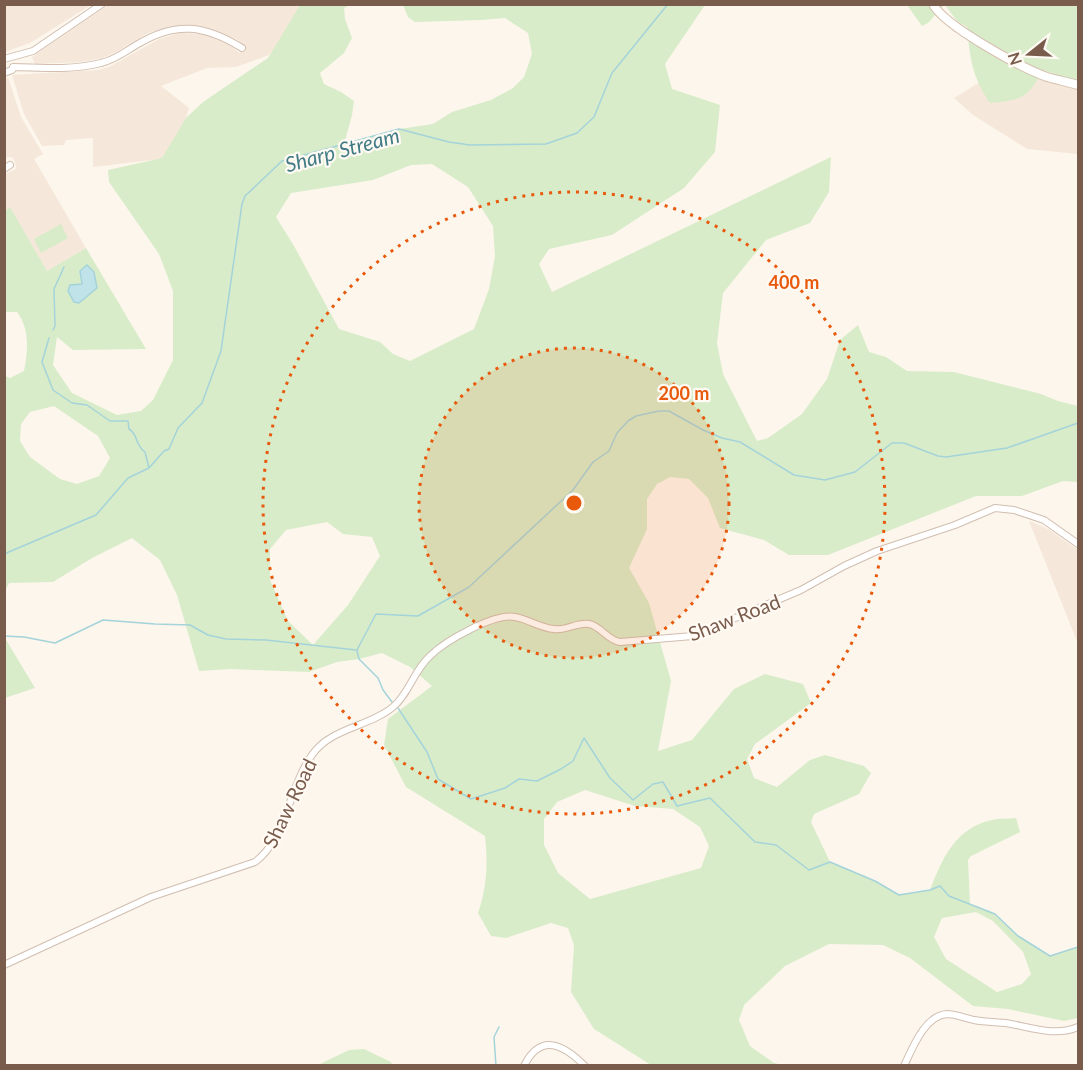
<svg xmlns="http://www.w3.org/2000/svg" width="1083" height="1070" font-family="Lato,sans-serif">
	<style>
		.residential { fill: #f5e8da }
		.green { fill: #d8ecc9; fill-rule: evenodd }
		.water { fill: #bfe3e8; stroke: #a5d3da; stroke-width: 1.5 }
		.lines { fill: none; stroke-linecap: round; stroke-linejoin: round }
		.stream { stroke: #a5d3da; stroke-width: 1.5 }
		.street-casing { stroke: #d1beb0; stroke-width: 8 }
		.secondary-casing { stroke: #d6c0b0; stroke-width: 10 }
		.street { stroke: #fff; stroke-width: 6 }
		.secondary { stroke: #fff; stroke-width: 8 }
		.ring { fill: none; stroke: #e8590c; stroke-width: 3; stroke-dasharray: 3 6 }
		.labels { text-anchor: middle; dominant-baseline: central; stroke-width: 4.5; stroke-linejoin: round; paint-order: stroke }
		.street-label { font-size: 20px; fill: #7a5c4d; stroke: #fffaf3 }
		.water-label { font-size: 21px; font-style: italic; fill: #437c86; stroke: #fffaf3 }
		.centre { fill: #e8590c; stroke: #fffaf3; stroke-width: 3 }
		.ring-label { font-size: 18px; text-anchor: middle; font-weight: bold; fill: #e8590c; stroke: #fffaf3; stroke-width: 4.5; stroke-linejoin: round; paint-order: stroke }
	</style>
	<rect width="100%" height="100%" fill="#fdf6ec"/>
	<path class="residential" d="M5,4H91V5L30,43L5,52Z
		M108,5H312L269,55L236,67L207,68L161,86L189,108L182,131L161,159L93,167V138L66,140L64,145L42,146L24,114L12,75L98,70L109,67L159,39L180,33L205,34L230,45L239,53L246,48L238,40L207,28L189,25L172,26L148,33L118,51L103,58L81,62L35,64L32,57Z
		M1011,63L1043,81L1078,89V154L1027,149L973,115L954,98Z
		M8,77L21,117L43,154L34,159L86,248L47,271L10,208L5,211V174L16,169V165L13,158L9,157L5,159L4,80Z
		M1029,521L1048,529L1078,550V644Z"/>
	<path class="green" d="M300,5H350L344,8L345,19L352,38L344,53L320,73L324,84L341,92L354,101L352,115L344,144L399,129L433,124L452,112L491,100L513,88L524,77L532,54L528,33L505,18L481,20L415,22L408,17L403,5H705L665,64L672,89L720,105L715,152L684,188L612,235L549,249L539,264L552,292L831,157L829,192L810,223L766,240L723,293L717,343L723,374L757,441L768,438L802,414L827,379L840,340L858,325L869,352L886,357L907,371L954,372L1041,394L1058,401L1078,406V482L1063,481L1022,496H976L828,555H789L764,540L720,528L708,498L689,479L670,477L657,484L647,499V529L629,568L649,603L671,681L658,751L692,740L734,689L765,674L803,684L811,703L755,744L747,759L754,778L777,787L810,760L825,755L864,766L871,773L859,794L814,814L811,822L830,862L875,881L899,895L930,890C942,859 955,828 992,820C999,818 1008,819 1016,818L1020,832L971,856L968,860L970,904L995,914L1018,936L1050,956L1078,947V1018L1064,1021L1008,1009L973,1006L910,958L883,945L829,944L785,966L744,1005L739,1020L750,1046L774,1063L783,1065H651L594,1029L571,992L574,945L568,928L551,923L506,938L491,936L478,913C487,887 488,864 485,836L406,787L384,745L388,719L432,686L410,667L382,653L359,659L337,662L309,672L231,669L199,671L177,595L160,560L132,538L92,558L53,582L9,583L5,591V376L10,378L24,371C28,351 30,329 17,312H5V211L10,207L47,271L86,248L146,349L73,350L57,337L53,365L72,393L117,415L141,411L153,400L173,360V291L159,254L109,182L108,170L162,158L186,118L203,102L268,58ZM432,164L468,187L493,226L495,256L489,289L474,329L410,361L393,354L380,342L339,329L294,246L276,217L291,193L373,180L411,165ZM54,406L98,436L110,458L99,476L77,484L60,479L30,457L20,441L21,424L30,412ZM327,522L343,534L372,537L380,556L348,605L313,645L288,621L270,580V549L286,530ZM585,790L635,806L673,809L700,827L709,846L701,868L590,899L558,873L544,845V819L557,802ZM976,912L993,921L1023,952L1031,974L1022,984L997,992L946,959L934,937L942,918Z
		M907,5H944L928,23L922,26Z
		M945,5H1078V82L1043,70C1028,98 1022,100 990,103C972,77 970,58 967,27L957,21Z
		M61,224L68,238L41,253L34,239Z
		M5,638L35,688L5,698H4Z
		M364,1049L391,1062L392,1065H318L349,1050Z"/>
	<path class="water" d="M87,265L94,272L97,288L79,303L74,302L68,291L70,285L82,284L80,271Z"/>
	<g class="lines">
		<path class="stream" d="M53,330L55,326L54,289L64,267
			M49,338L42,362L53,390L72,403L87,405L110,421H128L129,429C139,435 134,444 145,452L149,468
			M4,554L96,515L128,478L149,468L164,451L169,449L178,428L202,403L221,351L242,204L245,196L282,161L399,129L449,142L470,145L546,144L577,133L594,117L612,73L668,4
			M4,636L24,637L55,643L103,620L155,624L190,625L208,635L226,639L266,640L356,650
			M357,650L376,614L418,616L469,587L573,490L593,462L609,451L617,433L628,421L636,416L659,411H669L703,430L722,438L740,442L794,475L825,480L855,472L892,443H904L938,456L946,457L1007,448L1078,423
			M357,651L359,659L378,678L383,690L392,702
			M398,708L427,752L438,779L471,799L505,788L519,779L537,781L561,769L573,761L584,738L610,778L633,800L653,784L663,782L677,806L710,798L755,842L776,845L809,870L830,862L875,881L899,895L930,890L940,886L949,896L995,914L1018,936L1050,956L1078,947
			M496,1066L494,1037L499,1027"/>
		<g class="street-casing">
			<path id="street" d="M4,59L33,51L102,4
				M4,73L12,70L13,67C42,68 74,70 101,63C115,60 126,51 138,44C176,21 205,25 242,48
				M4,169L10,165
				M4,965L151,897L255,862C285,841 290,785 312,755C330,728 369,727 393,707C409,694 414,670 430,656C445,641 494,613 515,617C528,619 540,628 554,629C566,631 577,622 589,624C601,626 607,640 620,642L693,636L801,590L844,566L877,551L955,525L995,508L1014,510L1044,520L1078,544
				M524,1066C541,1032 564,1045 585,1066
				M904,1066C912,1049 925,1015 947,1014C955,1014 965,1018 974,1020C984,1022 995,1022 1006,1023C1030,1027 1055,1037 1078,1027"/>
		</g>
		<g class="secondary-casing">
			<path id="secondary" d="M933,4C944,26 1022,68 1047,77C1057,80 1068,82 1078,85"/>
		</g>
		<use href="#street" class="street"/>
		<use href="#secondary" class="secondary"/>
	</g>
	<circle cx="574" cy="503" r="155" fill="#e8590c" fill-opacity=".12"/>
	<g class="ring">
		<circle cx="574" cy="503" r="155"/>
		<circle cx="574" cy="503" r="311"/>
	</g>
	<g class="labels">
		<g class="street-label">
			<text transform="translate(734 617) rotate(-21)">Shaw Road</text>
			<text transform="translate(289 803) rotate(-64)">Shaw Road</text>
		</g>
		<g class="water-label">
			<text transform="translate(342 149) rotate(-15)">Sharp Stream</text>
		</g>
	</g>
	<circle cx="574" cy="503" r="9" class="centre"/>
	<g class="ring-label">
		<text x="794" y="289">400 m</text>
		<text x="684" y="400">200 m</text>
	</g>
	<rect width="1083" height="1070" fill="none" stroke="#7a5c4d" stroke-width="12"/>
	<g transform="translate(1029 54) rotate(252)" stroke="#fffaf3" stroke-width="4.5" paint-order="stroke">
	<path d="M0-4.5L10 22L0 15L-10 22Z" fill="#7a5c4d"/>
	<text y="-9" font-size="16" font-weight="bold" text-anchor="middle" fill="#7a5c4d">N</text>
	</g>
</svg>
